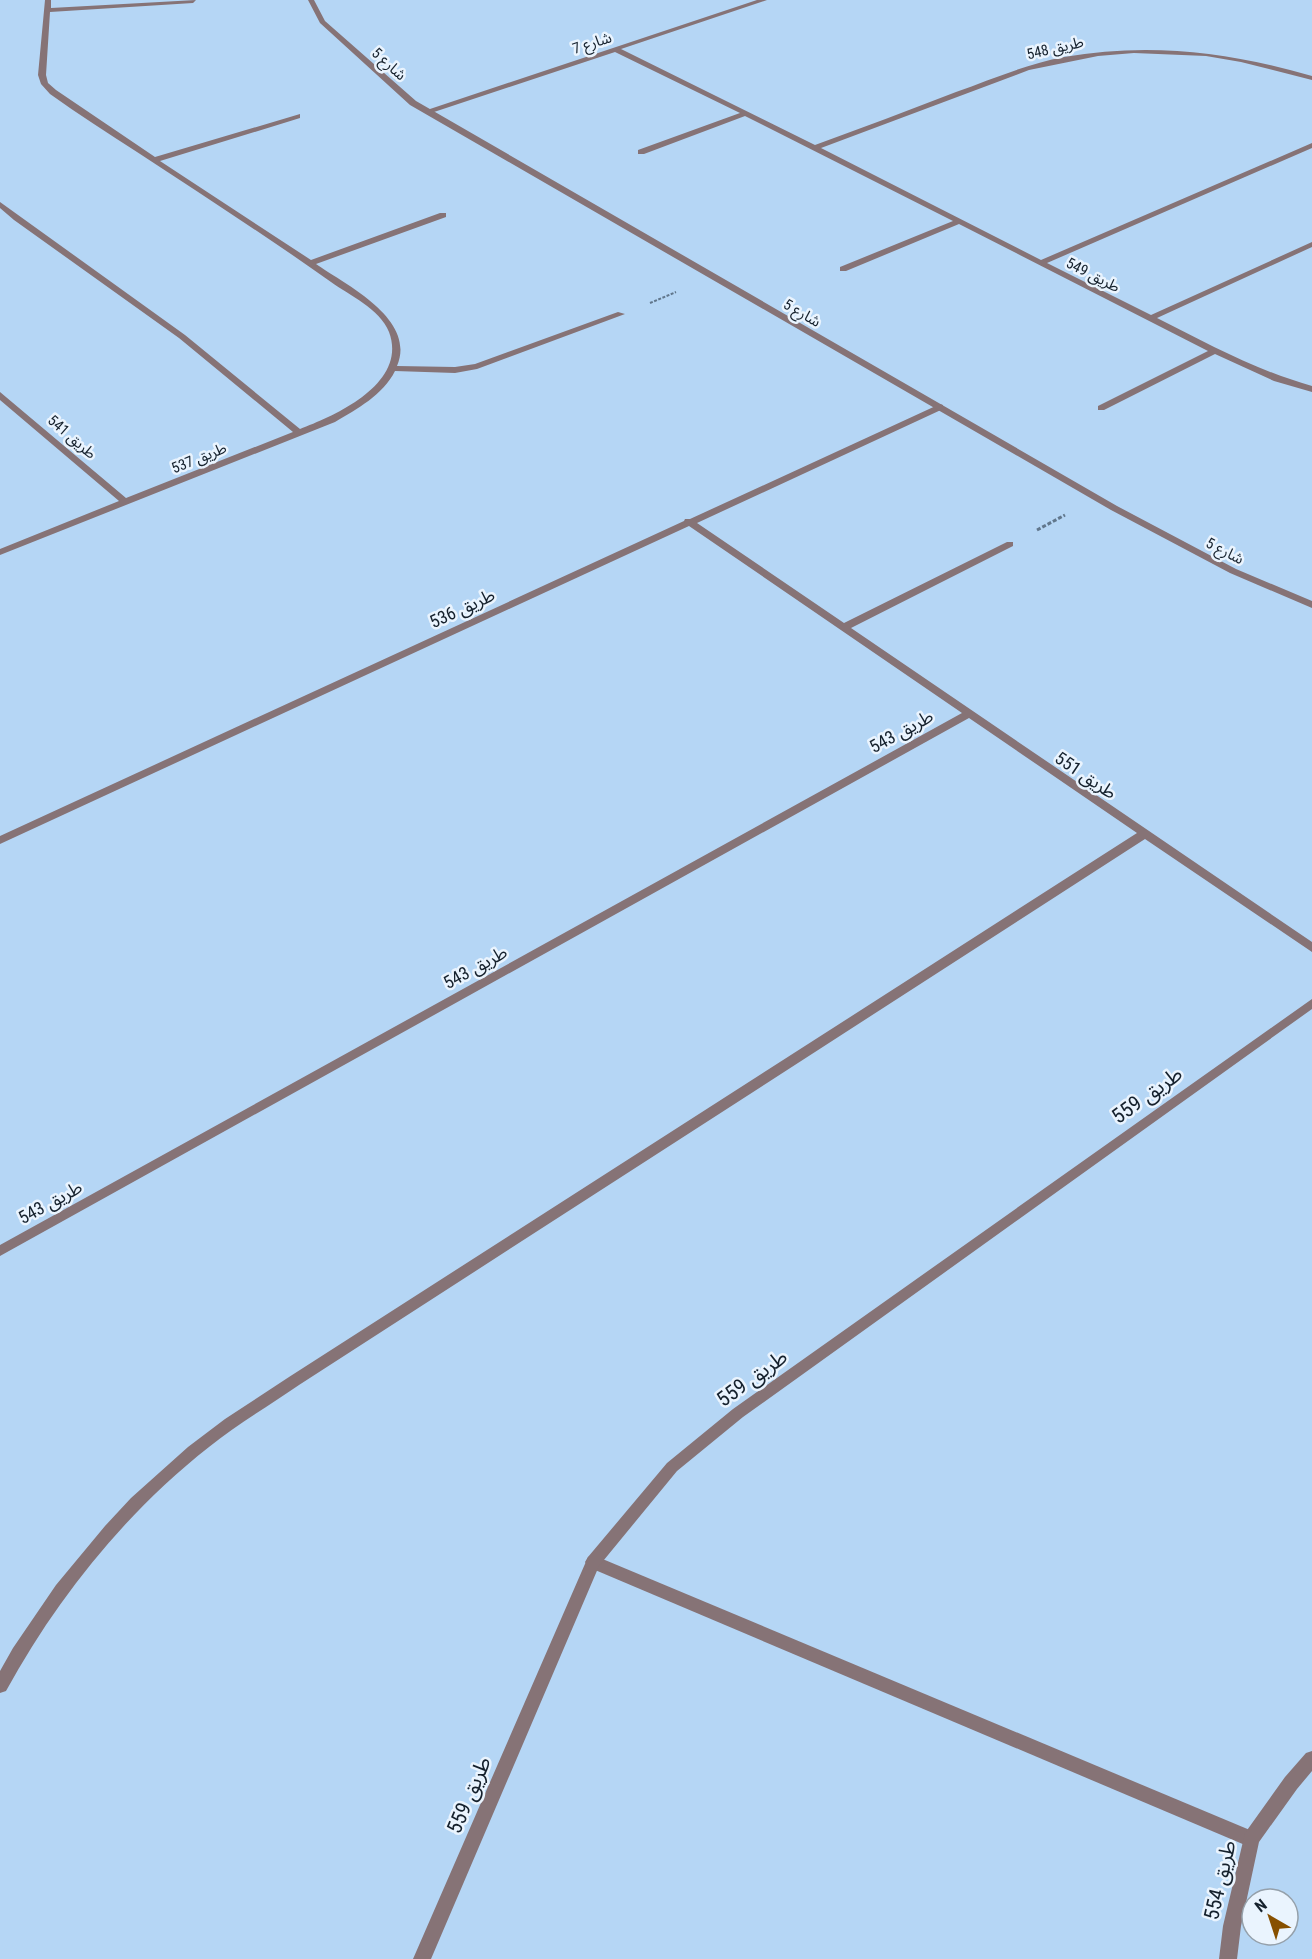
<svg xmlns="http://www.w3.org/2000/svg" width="1312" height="1959" font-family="'Roboto Condensed','Noto Sans Arabic',sans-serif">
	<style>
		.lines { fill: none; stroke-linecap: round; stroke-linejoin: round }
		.path-far1 { stroke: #61778c; stroke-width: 2; stroke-dasharray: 3 1.5; stroke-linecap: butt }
		.path { stroke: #61778c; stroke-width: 3; stroke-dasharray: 4 2; stroke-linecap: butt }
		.service { fill: #867376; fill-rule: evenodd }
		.minor { fill: #867376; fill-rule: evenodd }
		.tertiary { fill: #867376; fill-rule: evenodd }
		.labels { text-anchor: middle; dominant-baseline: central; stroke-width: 5; stroke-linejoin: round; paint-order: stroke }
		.far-street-label { font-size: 15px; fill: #15212d; stroke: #eaf4fe }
		.street-label { font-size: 18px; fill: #15212d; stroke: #eaf4fe }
		.near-street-label { font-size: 21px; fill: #15212d; stroke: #eaf4fe }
	</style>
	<rect width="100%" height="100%" fill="#b5d6f5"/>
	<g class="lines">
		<path class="path-far1" d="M650,303L676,292"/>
		<path class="path" d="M1037,530L1065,515"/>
		<path class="service" d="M593,1555L1257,1833L1259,1839L1257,1845L1251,1847L1245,1845L588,1567L585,1562L588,1557Z"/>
		<path class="minor" d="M45,0H51V8L196,0L193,3L50,12L46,75L48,83L56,90L155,157L300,114V118L160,161L311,260L440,213H446V217L316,264C346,285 417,319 397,366L455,367L475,364L618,312L625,314L477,369L455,373L395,371C383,395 357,409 335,422L0,555V549L119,501L0,400V392L126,498L293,432L179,338L14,220L0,208V202L185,335L300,429C337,415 408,383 389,332C380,309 349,295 331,282C268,237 202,195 137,152C108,133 79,115 50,94L41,84L38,75Z
			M757,0H767L621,49L815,145C862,128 909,110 956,92C992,79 1027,64 1064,57C1149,42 1230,52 1312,76V80L1241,62L1206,56L1134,53L1098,56L1029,70L821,148L1041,260L1312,143V148L1047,263L1151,315L1312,242V247L1157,318C1208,344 1258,371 1312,386V392L1274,381L1215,354L1104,410H1098V406L1208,351L959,224L846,271H840V267L953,221L745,116L644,154H638V150L740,113L615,52L431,113L424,111Z
			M940,404L943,405V409L697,523L844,623L1007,542H1013V546L851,628L1312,942V952L1145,839L299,1385C269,1406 237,1424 209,1447C125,1513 57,1598 6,1691L0,1693V1671L13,1648L56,1585L105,1526L131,1498L188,1447L225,1419L289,1377L1137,833L969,718L0,1256V1245L962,713L689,526L0,844V836L684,521L685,519H690Z
			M1312,999V1009L743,1417L677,1471L599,1566L431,1959H413L588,1557L667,1463L733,1409Z
			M1312,1751V1771L1297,1789L1259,1842L1241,1926L1237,1959H1219L1223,1926L1245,1833L1285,1777L1306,1753Z"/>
		<path class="tertiary" d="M308,0H314L325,21L416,101L1117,506L1236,569L1312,601V608L1230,573L1111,510L410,105L320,23Z"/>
	</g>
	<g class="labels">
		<g class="far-street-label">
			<text transform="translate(592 43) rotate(-18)">شارع 7</text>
			<text transform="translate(1055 48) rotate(-13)">طريق 548</text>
			<text transform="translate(389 64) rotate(42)">شارع 5</text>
			<text transform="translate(1093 275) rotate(27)">طريق 549</text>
			<text transform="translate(802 313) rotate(30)">شارع 5</text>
			<text transform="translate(72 437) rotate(41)">طريق 541</text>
			<text transform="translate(199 458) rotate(-22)">طريق 537</text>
			<text transform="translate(1225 551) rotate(27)">شارع 5</text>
		</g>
		<g class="street-label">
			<text transform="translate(462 608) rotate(-25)">طريق 536</text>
			<text transform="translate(901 731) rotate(-29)">طريق 543</text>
			<text transform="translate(1086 775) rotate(34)">طريق 551</text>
			<text transform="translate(475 967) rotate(-29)">طريق 543</text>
			<text transform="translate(50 1202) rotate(-29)">طريق 543</text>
		</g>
		<g class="near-street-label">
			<text transform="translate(1147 1095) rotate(-36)">طريق 559</text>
			<text transform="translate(752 1378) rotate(-36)">طريق 559</text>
			<text transform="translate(469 1795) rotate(-67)">طريق 559</text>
			<text transform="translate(1220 1880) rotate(-77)">طريق 554</text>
		</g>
	</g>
	<g transform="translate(1270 1917) rotate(321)"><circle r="28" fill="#eaf4fe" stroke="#95a0aa" stroke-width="1.5"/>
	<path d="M0-4.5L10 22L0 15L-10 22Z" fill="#875000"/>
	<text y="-9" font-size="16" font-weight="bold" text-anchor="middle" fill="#15212d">N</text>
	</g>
</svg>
